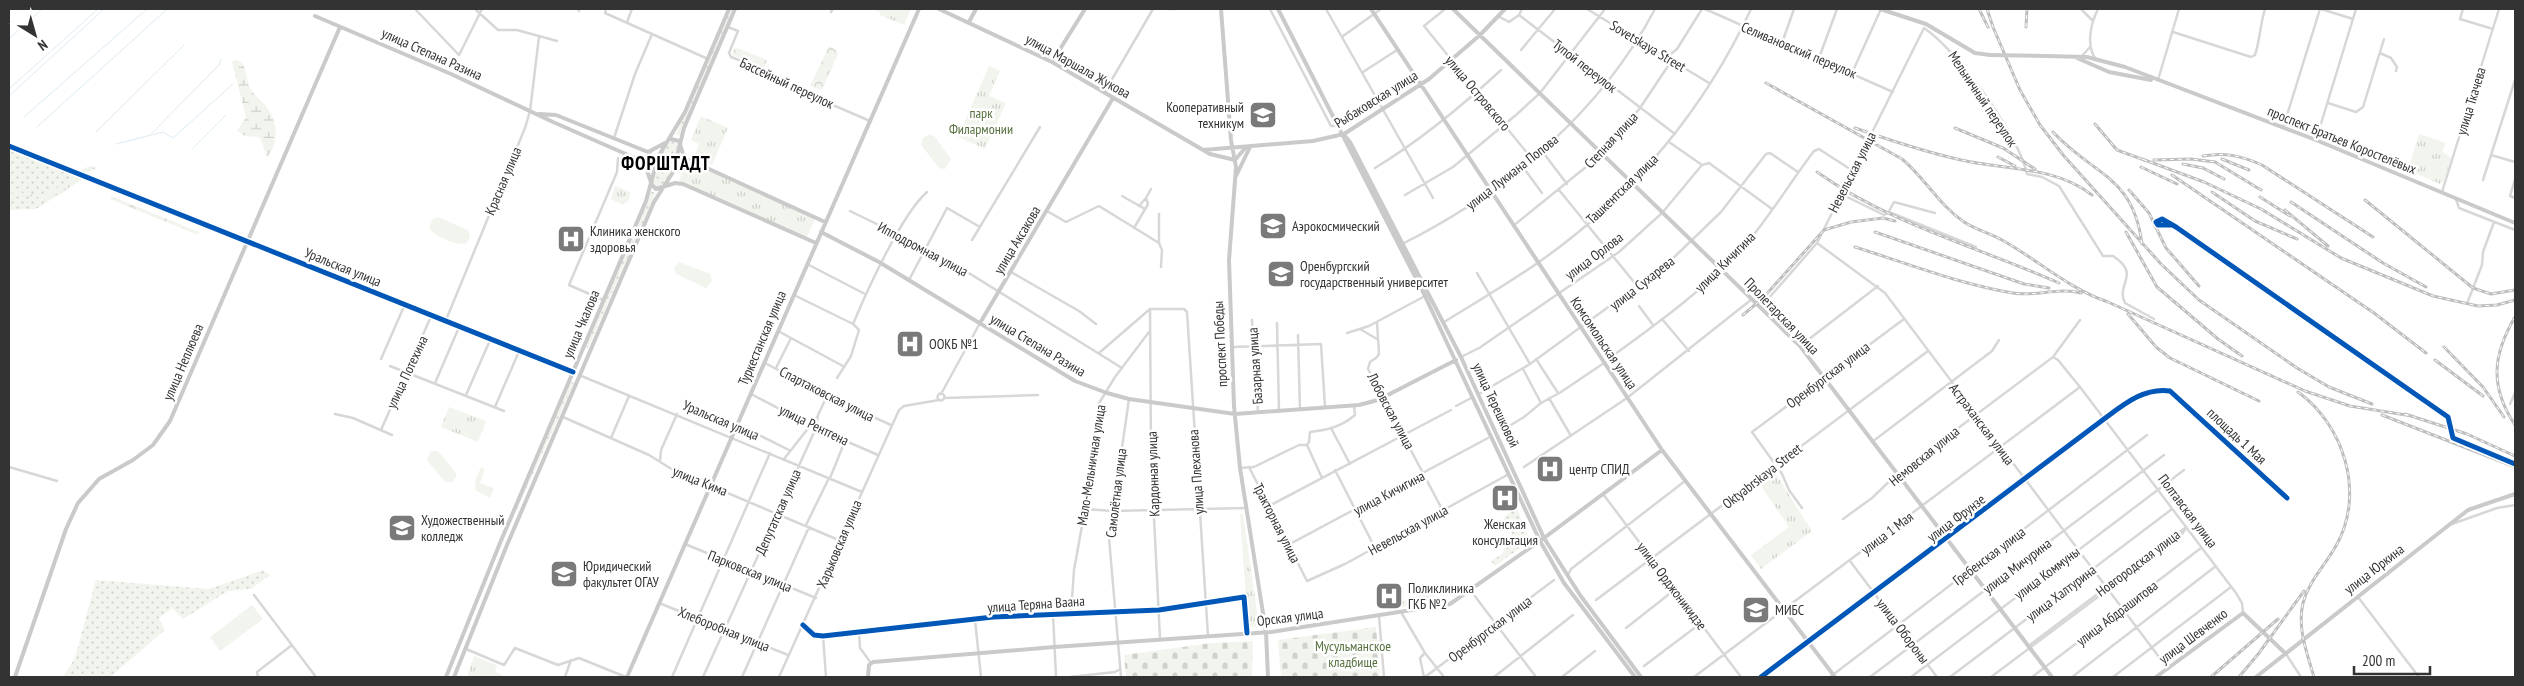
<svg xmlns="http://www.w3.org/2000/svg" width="2524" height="686" font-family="'PT Sans Narrow',sans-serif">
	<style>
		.grass { fill: url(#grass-dots) }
		.forest { fill: url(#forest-crowns) }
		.wetland { fill: url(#wetland-marsh) }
		.cemetery { fill: url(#cemetery-stones) }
		.park { fill: url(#park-tufts) }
		.garden { fill: #f1f5ed }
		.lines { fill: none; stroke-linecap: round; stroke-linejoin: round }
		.stream { stroke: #ddebf3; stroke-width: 1 }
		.minor { stroke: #d7d7d7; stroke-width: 2.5 }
		.major { stroke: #cacaca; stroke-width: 4 }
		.rail-casing { stroke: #bebebe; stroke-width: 3 }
		.rail { stroke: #fff; stroke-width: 1; stroke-dasharray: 4; stroke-linecap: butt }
		.major-bridge { stroke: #cacaca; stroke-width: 4 }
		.cycleway-casing { stroke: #fff; stroke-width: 8 }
		.cycleway { stroke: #0057b8; stroke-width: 5 }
		.labels { text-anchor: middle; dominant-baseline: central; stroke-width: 5; stroke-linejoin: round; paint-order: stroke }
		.street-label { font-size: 14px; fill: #333; stroke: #fff }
		.poi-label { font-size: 14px; fill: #333; stroke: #fff; text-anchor: start }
		.park-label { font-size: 14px; fill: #56703f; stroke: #fff }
		.district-label { font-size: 19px; font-weight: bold; letter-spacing: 1px; fill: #000; stroke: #fff }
	</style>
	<defs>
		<pattern id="grass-dots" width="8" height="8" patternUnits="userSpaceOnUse" patternTransform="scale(1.25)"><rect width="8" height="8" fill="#f1f5ed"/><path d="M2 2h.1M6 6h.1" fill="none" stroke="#cfd2cc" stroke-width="1.8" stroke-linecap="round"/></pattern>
		<pattern id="forest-crowns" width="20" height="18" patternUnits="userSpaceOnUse" patternTransform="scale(1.25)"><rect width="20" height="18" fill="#f1f5ed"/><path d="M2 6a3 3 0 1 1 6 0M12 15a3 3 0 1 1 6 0" fill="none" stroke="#cfd2cc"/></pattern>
		<pattern id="wetland-marsh" width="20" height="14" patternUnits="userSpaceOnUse" patternTransform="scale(1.25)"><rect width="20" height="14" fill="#f1f5ed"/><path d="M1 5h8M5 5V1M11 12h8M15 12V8" fill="none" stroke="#cfd2cc"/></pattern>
		<pattern id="cemetery-stones" width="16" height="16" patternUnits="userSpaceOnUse" patternTransform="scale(1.25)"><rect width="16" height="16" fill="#f1f5ed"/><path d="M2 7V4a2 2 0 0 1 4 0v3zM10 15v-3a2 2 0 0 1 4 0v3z" fill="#cfd2cc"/></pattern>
		<pattern id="park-tufts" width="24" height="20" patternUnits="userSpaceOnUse" patternTransform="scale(1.25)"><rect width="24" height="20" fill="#f1f5ed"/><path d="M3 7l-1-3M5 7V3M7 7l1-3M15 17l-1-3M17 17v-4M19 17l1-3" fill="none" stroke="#cfd2cc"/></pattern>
	</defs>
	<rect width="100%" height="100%" fill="#fff"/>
	<path class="grass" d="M731,9H733L680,136L676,134Z
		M671,141H676L678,146L673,168L663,185L656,187L652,181C656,168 661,151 671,141Z
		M9,150L83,179L36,209L9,210Z
		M651,191L656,193L588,348L586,347Z
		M571,382L574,383L503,541Z
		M1516,507L1530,541L1495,566L1491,561L1504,553L1503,550L1511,541L1512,533L1503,519Z
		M263,570L270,575L251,589L228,591L183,619L172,608L159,618L165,630L110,677H63L75,658L96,580L209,589Z
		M1429,589L1438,600L1397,608V599H1403L1408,602Z"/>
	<path class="forest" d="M829,46L836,50L838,54L822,90L810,86Z
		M735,47L767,60L764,68L732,55Z
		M111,196L199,232L198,235L110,199Z"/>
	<path class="wetland" d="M236,60L241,62C247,69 246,79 250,88C255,97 263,101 268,109C278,123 279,144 267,157L260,137L245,136L237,131L246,117L232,62Z
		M90,166L98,168L84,173L79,179L61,194L47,199L9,192V190L38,196L46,194L76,177L81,170Z"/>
	<path class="cemetery" d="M1376,627L1380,677H1281L1278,640Z
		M1253,641L1252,677H1126L1124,655L1212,643Z"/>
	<path class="park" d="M872,9H911L904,25L880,15V12Z
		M989,66L1000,71L989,96L1006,103L985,149L958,137Z
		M701,116L728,128L712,165L694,158L699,144L691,140Z
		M2419,134L2446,143L2442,151L2451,158L2444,181L2440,184L2408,170Z
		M687,161L815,219L807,237L679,181Z
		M615,186L630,192L629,200L623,205L611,199Z
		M449,407L486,421L478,442L441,427Z
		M481,467L485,469L480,483L494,488L490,498L475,490L476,485L474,484Z
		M1774,471L1812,531L1761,569L1751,555L1789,527L1759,483Z
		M1240,514H1243L1259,626L1248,627Z
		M474,656L497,665L495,672L503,675L502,677H467Z"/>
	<path class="garden" d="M930,134L935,137L951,159L945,169L939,168L921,145L923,138Z
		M438,217L468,230L470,236L467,243C458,247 434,236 429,228L432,220Z
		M679,262L710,274L712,281L706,288L676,274L674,268Z
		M431,451H438L456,473V477L452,482H445L427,460Z
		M252,605L263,619L220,651L210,637Z"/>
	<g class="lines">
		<path class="stream" d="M9,39L42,9
			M9,89L98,9
			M9,96L104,9
			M24,117L147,9
			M37,127L165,11
			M96,132L184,45
			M152,133L219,65L221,59
			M116,144L163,132L173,138L233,84
			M192,149L226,115"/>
		<path class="minor" d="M415,9L459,55L482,9
			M578,9L579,11
			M606,9L605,13L708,59
			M1167,9H1175
			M1270,9L1331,126H1338
			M1326,9L1433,198
			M1445,9L1424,26L1532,159
			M1522,9L1519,15L1675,134
			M1587,9L1709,83
			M1705,9L1893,92
			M2081,9L2093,21
			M2321,9L2353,19
			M2463,9L2460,19L2493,29
			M476,10L498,30H517L557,41
			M831,12L833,9
			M1498,16L1509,22L1519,15
			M627,22L632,9
			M728,27L738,31L729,53L731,57L765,70L768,77L870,121
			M1924,28C1957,50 2019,135 2027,174L2042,177L2059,186L2103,256H2113C2142,275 2115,284 2125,303L2154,319
			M2173,32L2251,57L2255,55C2260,40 2260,25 2265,9
			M1343,36L1381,9
			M1782,43L1794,9
			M1521,50L1555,9
			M2380,53L2391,58L2397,67L2396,71
			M2082,56L2090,47
			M1667,57L1677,49L1702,9
			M1819,58L1837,9
			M2095,58C2086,44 2091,23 2098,9
			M1363,72L1397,50
			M1852,73L1881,9
			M2158,80L2179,9
			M2515,80L2491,155L2515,162
			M1104,93L1153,9
			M2328,103L2356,112L2363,107L2384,39
			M2283,128L2320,9
			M614,138L635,74L652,34
			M2316,140L2356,9
			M1669,142L1702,165L1709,163L1772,209
			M9,146L573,372
			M1542,151L1567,184
			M1523,167L1542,193
			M1375,168C1421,140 1462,106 1501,70
			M2515,179L2510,196L2515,198
			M2483,180L2491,155
			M1559,190L1638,287
			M2442,192L2499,9
			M1841,194L1884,215L1888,213L1894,202L1935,213
			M1405,195L1453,167L1516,115L1540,93L1605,9
			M1122,196L1145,209
			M2456,199L2459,208L2515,230
			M1139,206L1146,198
			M850,211L938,254L1122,368
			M1047,211L1066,222L1099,206L1159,243L1162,250L1161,267
			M1889,212L1976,247
			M2171,225H2158L2156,222L2162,219L2176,227L2448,417L2453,438L2515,464
			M1513,226L1602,154L1640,108L1672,60
			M1134,228L1148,204L1146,198L1151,189
			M972,240L1040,127
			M1159,243V214
			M1404,243C1507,191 1601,112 1655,9
			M1817,243L1885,293L2168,669
			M807,264L865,294
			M1011,272L1079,311L1096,324
			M1477,273L1530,364
			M909,280L947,208L980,227
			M794,295L853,324
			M603,300L569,285L617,172L618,158
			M2468,301L2482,265L2483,252L2494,222
			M1639,306L1653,325
			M1761,307L1817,243L1924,28
			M1150,309H1184L1187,312L1208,636
			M1150,309L1151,456L1160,639
			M1662,319L1689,351
			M446,320L525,128L530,111L539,37
			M1252,320L1258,413
			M1377,322L1379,354L1376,358L1370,362L1368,369L1443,511
			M1444,322C1478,301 1513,281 1546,257C1635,193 1705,108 1751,9
			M1277,323L1279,411
			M1360,329L1377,339
			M778,331L843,366
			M1347,333L1369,326L1425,296
			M1298,335L1300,410
			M1482,346L1619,252L1662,213L1702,165
			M1800,346L1878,286
			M1232,347L1321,344L1325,407
			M1099,353L1150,309
			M1461,357L1481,347
			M1611,357C1658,323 1707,288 1746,244C1771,215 1791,181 1814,151L1819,149L1853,171
			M2053,357L2058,360L2080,387L2236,593L2242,603L2243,613
			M381,359L405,304
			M1536,359L1558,393
			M765,363L827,396L891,425
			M390,366L504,411
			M776,368L791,338
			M1523,369L1541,403
			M579,375L862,492
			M837,378L851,356L859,330L853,324C867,291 901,215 927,192
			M435,383L460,325
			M1494,385L1530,364L1666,265L1721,212L1766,154L1770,153L1798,172
			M937.5 397a3.5 3.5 0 1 1 7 0a3.5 3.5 0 1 1-7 0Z
			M751,394L816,428L878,455
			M941,394L980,323
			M1479,394L1492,387
			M466,395L491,338
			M944,398L1038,395
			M1549,398L1571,436
			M2510,404L2515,393
			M1456,406L1473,397
			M495,407L520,349
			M335,414L353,418L392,435
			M563,417L649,455L673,470L841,541
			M737,424L789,450
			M1506,428L1524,417L1541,403L1561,392L1604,363
			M381,430L432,314
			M1332,430L1350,464
			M611,438L629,396
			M1872,442L1992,351L1999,340
			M1307,445L1309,442L1310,432C1327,430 1341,427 1355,415L1354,406
			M1307,445L1322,478
			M784,459L817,417
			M660,462L661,450L677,414
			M9,467L57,481
			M1249,467L1307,581L1345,564L1509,474
			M1524,467L1627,398L1752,299
			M1240,468L1254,467L1299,445H1307
			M1335,470L1375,548
			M830,478L845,441
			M1603,494L1741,677
			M1269,506L1451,410
			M1802,508L1789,490L1782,474L1752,432L1904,319
			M1085,509L1112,511L1246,508
			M1843,519L1872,498L1897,474L2053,357L2080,320
			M2452,524L2497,508L2515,505
			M806,525L829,478
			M685,544L816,598
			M1288,545L1488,438
			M1850,561L1937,677
			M1569,573L1571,569L1685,481
			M1471,591L1536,677
			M254,595L316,677
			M2358,597L2419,677
			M1596,600L1928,351
			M659,603L788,655
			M1401,612L1425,653L1444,677
			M1071,613L1074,570L1085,509L1098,405L1115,377L1149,332
			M1053,614L1056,677
			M1379,616L1384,677
			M975,620L981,677
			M803,625L814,635L823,636L993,617L1159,610L1244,597L1247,633
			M1626,628L1668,595L1673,586
			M859,631L860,648L871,663
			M823,636L826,677
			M2029,648L2031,644L2185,528
			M466,649L504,665L515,648L558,665L579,658L626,677
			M2286,654L2301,677
			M1644,666L1701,623
			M258,677L257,672L292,645
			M565,677L571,660
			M672,677L770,453
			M703,677L816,428L818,415L827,396
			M742,677L809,527
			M779,677L899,410L904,406L939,400
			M1070,677L1115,672L1120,669
			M1121,677L1109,538L1129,399
			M1424,677L1420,658L1425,653
			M1425,677L1554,580
			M1494,677L1573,615
			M1562,677L1595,651
			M1694,677L2080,387
			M1761,677L2104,419C2123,405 2144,387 2170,391L2287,498
			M1830,677L2147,435
			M1870,677L2164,455
			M1911,677L2184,470
			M1950,677L2172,509
			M1991,677L2182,534L2186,528
			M2032,677L2201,548
			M2072,677L2216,566
			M2113,677L2231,587"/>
		<path class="major" d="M939,9L1052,62L1210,154L1235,160
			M1221,9L1231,140L1236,167L1229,260L1234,406L1240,468L1266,632L1268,677
			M1278,9L1425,296L1540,541L1564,583L1635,677
			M1371,9L1662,450L1835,677
			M1453,9L1800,346L2052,677
			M1880,9L1926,24L1975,53L1990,55
			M315,16L451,74L553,122L644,162L652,185L656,189L675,183L683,184L816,243
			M969,22L976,9
			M2046,56L2087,57L2125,67L2316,140L2515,223
			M2077,58L2109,72L2151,80
			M1052,62L1085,9
			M539,114L556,115L648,152L665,143
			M1345,136L1350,142L1461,357L1544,538L1580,595L1641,677
			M671,139L679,141L683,154L687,159L825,222
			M1203,150L1313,141L1344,134L1429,79L1480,35L1505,9
			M1235,160L1246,147
			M644,162L650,159V153L648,152
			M1236,176L1250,147
			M821,232L879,262L1075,381L1107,393L1129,399L1235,414L1359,405L1378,400L1456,360
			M980,323L1113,98
			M15,677L66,529L78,503L99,479L133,460L153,445L170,421L340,27
			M446,677L500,543L646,201L658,157L685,112L729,9
			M454,677L507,545L654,202L673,172L684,128L735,9
			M627,677L919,9
			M868,677L869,665L873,662L1054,647L1271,632L1450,604L1544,538L1662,450
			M2156,677L2243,613L2286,654
			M2256,677L2468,510L2515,494"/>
		<g class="rail-casing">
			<path id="rail" d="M1979,9L1988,27
				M1987,9L1993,27L2020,90L2040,125L2064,156L2161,264L2199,300L2297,368L2329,387L2372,404
				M2026,27L2027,9
				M1766,83L1902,159C1925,178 1939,205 1964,222C1976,230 1990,233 2002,240C2038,260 2069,289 2108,302L2305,391L2350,406L2412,416
				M2095,124L2117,150L2147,161
				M1855,128C1889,140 1926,152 1961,160C2005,170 2055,166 2092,195
				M1955,128L2003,148L2035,169
				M2053,132C2095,177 2133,175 2142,244
				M2203,156C2225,152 2242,156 2262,165L2373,237
				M1998,157L2015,166
				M2142,159L2204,182L2261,209L2341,258L2433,296L2478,306L2497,305L2515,300
				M2222,159L2249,170
				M2154,160L2191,159L2215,162L2261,190
				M2183,164L2203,168L2224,179
				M2141,167L2177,184
				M1817,172C1890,224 1978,247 2059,283
				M2172,175L2374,313L2426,353
				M2129,190L2149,213L2166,248L2199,286
				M2212,192L2255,221L2297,239
				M2260,197L2290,216
				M2365,200L2473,288L2491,294L2515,290
				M2291,202L2383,263L2426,287
				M2285,210L2328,246
				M1875,232L2024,284L2049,288
				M2126,232L2157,287L2218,339L2242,356
				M1855,247C1906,263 1959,284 2013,293C2035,297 2059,287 2081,293
				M2128,314L2156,347L2170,358L2259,401
				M1743,315L1763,298L1824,230L1851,222L1883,218L1895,221
				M2515,317C2492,356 2490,387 2515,425
				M2444,347L2483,387L2504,417
				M2435,360L2483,396
				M2298,392C2344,425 2365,493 2337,544C2326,565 2309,580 2303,603C2297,628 2307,653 2314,677
				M2405,414L2467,434L2515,456
				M2382,415L2515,467
				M2211,677L2278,619
				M2239,677L2259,653L2304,591"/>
		</g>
		<use href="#rail" class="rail"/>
		<path class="major-bridge" d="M1990,55L2046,56"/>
		<g class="cycleway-casing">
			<path id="cycleway" d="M9,146L573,372
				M2171,225H2158L2156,222L2162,219L2176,227L2448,417L2453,438L2515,464
				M803,625L814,635L823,636L993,617L1159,610L1244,597L1247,633
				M1761,677L2104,419C2123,405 2144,387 2170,391L2287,498"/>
		</g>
		<use href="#cycleway" class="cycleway"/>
	</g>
	<defs>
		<g id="university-square" transform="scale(1.4375)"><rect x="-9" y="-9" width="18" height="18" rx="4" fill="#7a7a7a" stroke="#fff"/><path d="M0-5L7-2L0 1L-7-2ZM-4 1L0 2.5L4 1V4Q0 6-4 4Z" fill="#fff"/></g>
		<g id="hospital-square" transform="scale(1.4375)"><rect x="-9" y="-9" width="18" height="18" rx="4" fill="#7a7a7a" stroke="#fff"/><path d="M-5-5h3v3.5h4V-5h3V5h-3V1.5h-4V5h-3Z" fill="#fff"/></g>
	</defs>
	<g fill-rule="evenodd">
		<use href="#university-square" x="1263" y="115"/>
		<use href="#university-square" x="1273" y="226"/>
		<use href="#hospital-square" x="571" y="239"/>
		<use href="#university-square" x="1281" y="274"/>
		<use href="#hospital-square" x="910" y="344"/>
		<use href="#hospital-square" x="1550" y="469"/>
		<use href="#hospital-square" x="1505" y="498"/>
		<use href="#university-square" x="402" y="528"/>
		<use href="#university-square" x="564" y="574"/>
		<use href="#hospital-square" x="1389" y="596"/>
		<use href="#university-square" x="1756" y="610"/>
	</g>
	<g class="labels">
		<g class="street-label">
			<text transform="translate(1648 46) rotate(31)">Sovetskaya Street</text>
			<text transform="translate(1799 50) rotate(23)">Селивановский переулок</text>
			<text transform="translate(432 54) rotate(24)">улица Степана Разина</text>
			<text transform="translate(1078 66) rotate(29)">улица Маршала Жукова</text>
			<text transform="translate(1585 66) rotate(38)">Тупой переулок</text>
			<text transform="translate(787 83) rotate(25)">Бассейный переулок</text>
			<text transform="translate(1478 93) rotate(50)">улица Островского</text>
			<text transform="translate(1376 99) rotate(-32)">Рыбаковская улица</text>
			<text transform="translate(1983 99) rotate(56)">Мельничный переулок</text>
			<text transform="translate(2471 101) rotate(-73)">улица Ткачева</text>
			<text transform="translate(1611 140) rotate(-47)">Степная улица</text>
			<text transform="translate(2342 140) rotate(22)">проспект Братьев Коростелёвых</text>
			<text transform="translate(1512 172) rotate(-38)">улица Лукиана Попова</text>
			<text transform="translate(1852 172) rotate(-63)">Невельская улица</text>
			<text transform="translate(503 181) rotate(-67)">Красная улица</text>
			<text transform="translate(1622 189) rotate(-44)">Ташкентская улица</text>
			<text transform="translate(1017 240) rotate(-59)">улица Аксакова</text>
			<text transform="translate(923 249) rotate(28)">Ипподромная улица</text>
			<text transform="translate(1594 256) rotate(-37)">улица Орлова</text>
			<text transform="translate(1725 262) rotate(-45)">улица Кичигина</text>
			<text transform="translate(343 267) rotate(22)">Уральская улица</text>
			<text transform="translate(1642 283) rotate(-38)">улица Сухарева</text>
			<text transform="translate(1782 316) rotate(46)">Пролетарская улица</text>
			<text transform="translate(581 324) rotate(-67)">улица Чкалова</text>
			<text transform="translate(762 338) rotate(-67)">Туркестанская улица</text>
			<text transform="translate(1604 343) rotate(56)">Комсомольская улица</text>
			<text transform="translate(1220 344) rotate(-93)">проспект Победы</text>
			<text transform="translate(1038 345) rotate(31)">улица Степана Разина</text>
			<text transform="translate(183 362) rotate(-67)">улица Неплюева</text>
			<text transform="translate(1255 366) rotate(-94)">Базарная улица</text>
			<text transform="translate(407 372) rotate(-65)">улица Потехина</text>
			<text transform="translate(1828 375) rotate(-37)">Оренбургская улица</text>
			<text transform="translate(827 394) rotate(27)">Спартаковская улица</text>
			<text transform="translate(1496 405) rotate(65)">улица Терешковой</text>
			<text transform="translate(1391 411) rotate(62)">Лобовская улица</text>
			<text transform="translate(721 420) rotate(23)">Уральская улица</text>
			<text transform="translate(1982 424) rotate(53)">Астраханская улица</text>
			<text transform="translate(814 425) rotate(26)">улица Рентгена</text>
			<text transform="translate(2237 436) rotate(43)">площадь 1 Мая</text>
			<text transform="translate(1924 456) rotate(-39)">Немовская улица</text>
			<text transform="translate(1091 465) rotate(-81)">Мало-Мельничная улица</text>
			<text transform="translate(1196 472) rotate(-94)">улица Плеханова</text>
			<text transform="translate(1153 474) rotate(-92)">Кардонная улица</text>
			<text transform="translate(1762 476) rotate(-38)">Oktyabrskaya Street</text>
			<text transform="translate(700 481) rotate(22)">улица Кима</text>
			<text transform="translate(1116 493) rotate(-83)">Самолётная улица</text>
			<text transform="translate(1389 493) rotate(-28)">улица Кичигина</text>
			<text transform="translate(2188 511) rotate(53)">Полтавская улица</text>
			<text transform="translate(778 512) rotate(-66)">Депутатская улица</text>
			<text transform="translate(1956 518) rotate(-37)">улица Фрунзе</text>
			<text transform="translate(1277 523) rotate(63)">Тракторная улица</text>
			<text transform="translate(1408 530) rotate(-29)">Невельская улица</text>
			<text transform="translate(1887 533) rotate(-37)">улица 1 Мая</text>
			<text transform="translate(839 544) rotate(-67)">Харьковская улица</text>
			<text transform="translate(1989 556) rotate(-37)">Гребенская улица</text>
			<text transform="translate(2138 563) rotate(-37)">Новгородская улица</text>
			<text transform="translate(2017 566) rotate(-37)">улица Мичурина</text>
			<text transform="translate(2374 569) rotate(-38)">улица Юркина</text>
			<text transform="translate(750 571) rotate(22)">Парковская улица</text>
			<text transform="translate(2047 573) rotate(-37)">улица Коммуны</text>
			<text transform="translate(1672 586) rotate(53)">улица Орджоникидзе</text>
			<text transform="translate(2061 593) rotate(-37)">улица Халтурина</text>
			<text transform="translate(1036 604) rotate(-4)">улица Теряна Ваана</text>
			<text transform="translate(2117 613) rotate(-37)">улица Абдрашитова</text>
			<text transform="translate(1290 617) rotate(-7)">Орская улица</text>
			<text transform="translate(724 629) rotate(22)">Хлеборобная улица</text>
			<text transform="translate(1490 629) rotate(-37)">Оренбургская улица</text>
			<text transform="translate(1903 631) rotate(53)">улица Обороны</text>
			<text transform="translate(2193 636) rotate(-37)">улица Шевченко</text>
		</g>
		<g class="poi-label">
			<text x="1244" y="107" text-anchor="end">Кооперативный<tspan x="1244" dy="16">техникум</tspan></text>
			<text x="1292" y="226">Аэрокосмический</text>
			<text x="590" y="231">Клиника женского<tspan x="590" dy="16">здоровья</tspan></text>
			<text x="1300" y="266">Оренбургский<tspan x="1300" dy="16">государственный университет</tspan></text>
			<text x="929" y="344">ООКБ №1</text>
			<text x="1569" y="469">центр СПИД</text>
			<text x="421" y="520">Художественный<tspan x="421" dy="16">колледж</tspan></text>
			<text x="1505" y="524" text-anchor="middle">Женская<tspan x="1505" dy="16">консультация</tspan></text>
			<text x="583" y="566">Юридический<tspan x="583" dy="16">факультет ОГАУ</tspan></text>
			<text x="1408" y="588">Поликлиника<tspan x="1408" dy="16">ГКБ №2</tspan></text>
			<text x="1775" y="610">МИБС</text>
		</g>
		<g class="park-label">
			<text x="981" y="113">парк<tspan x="981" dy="16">Филармонии</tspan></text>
			<text x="1353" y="646">Мусульманское<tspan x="1353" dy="16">кладбище</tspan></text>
		</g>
		<g class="district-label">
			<text x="666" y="163">ФОРШТАДТ</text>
		</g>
	</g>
	<rect width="2524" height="686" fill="none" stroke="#333333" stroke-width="20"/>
	<g transform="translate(35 35) rotate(143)" stroke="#ffffff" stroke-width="4" paint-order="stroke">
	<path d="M0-4L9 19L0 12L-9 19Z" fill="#333333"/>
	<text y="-8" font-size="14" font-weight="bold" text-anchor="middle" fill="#333333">N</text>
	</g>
	<path d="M2354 666v8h76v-8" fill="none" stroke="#333333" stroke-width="2.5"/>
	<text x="2362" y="666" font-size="15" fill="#333333" stroke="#ffffff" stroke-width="4" paint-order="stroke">200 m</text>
</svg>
